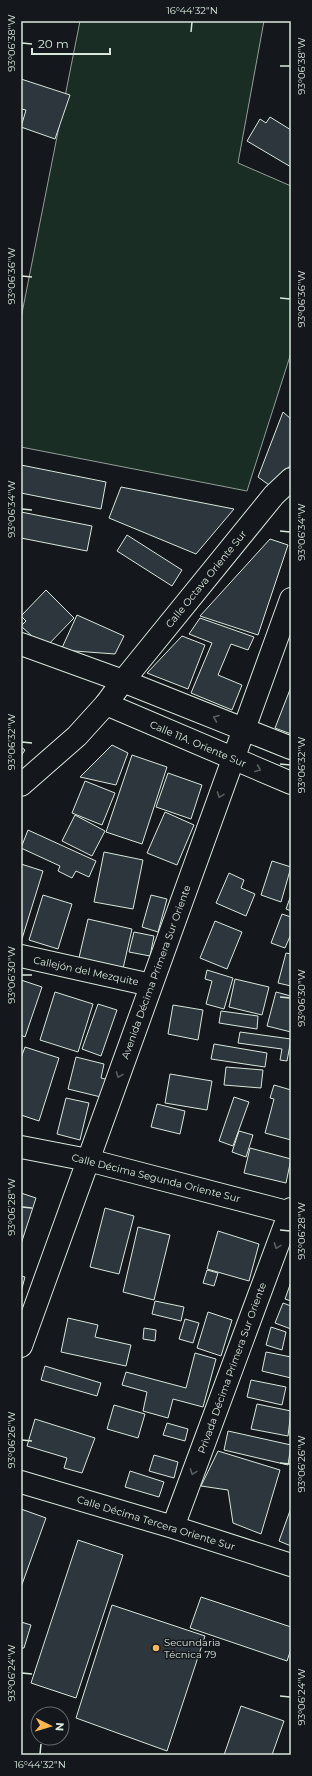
<svg xmlns="http://www.w3.org/2000/svg" width="312" height="1776" font-family="Montserrat,sans-serif">
	<style>
		.green { fill: #1a2d24; stroke: #939e99 }
		.building { fill: #2c363c; stroke: #d8e6dc }
		.lines { fill: none; stroke-linecap: round; stroke-linejoin: round }
		.street-casing { stroke: #d8e6dc; stroke-width: 24 }
		.secondary-casing { stroke: #d8e6dc; stroke-width: 24 }
		.street { stroke: #14181c; stroke-width: 22 }
		.secondary { stroke: #14181c; stroke-width: 22 }
		.oneway { stroke: #59605f }
		.ticks { fill: none; stroke: #d8e6dc; stroke-width: 1.5 }
		.poi-dot { fill: #ffb74d; stroke: #14181c; stroke-width: 1.5 }
		.labels { text-anchor: middle; dominant-baseline: central; stroke-width: 3; stroke-linejoin: round; paint-order: stroke }
		.street-label { font-size: 10px; fill: #d8e6dc; stroke: #14181c }
		.poi-label { font-size: 10px; fill: #d8e6dc; stroke: #14181c; text-anchor: start }
		.neatline { fill: none; stroke: #d8e6dc; stroke-width: 1.5 }
		.ticks-label { font-size: 10px; text-anchor: middle; fill: #d8e6dc }
	</style>
	<rect width="100%" height="100%" fill="#14181c"/>
	<path class="green" d="M80,21H264L238,163L291,186V353L247,491L21,447V318Z"/>
	<path class="building" d="M21,79L70,95L55,139L21,127L26,110L21,109Z
		M270,117L291,130V167L247,141L260,119L266,123Z
		M283,412L291,419V465L269,485L258,477Z
		M21,465L106,482L101,509L21,493Z
		M121,487L234,509L196,554L109,518Z
		M21,512L92,526L87,551L21,538Z
		M127,535L182,570L172,586L117,551Z
		M270,539L288,545L258,635L200,616Z
		M46,590L74,618L45,648L21,626L26,621L21,616Z
		M77,615L124,636L115,654L61,650Z
		M200,618L254,637L248,650L231,644L218,675L242,685L232,710L191,693L212,643L189,634Z
		M182,636L205,645L188,689L147,673Z
		M291,687V734L275,728Z
		M112,745L128,753L116,785L80,777Z
		M21,747L25,750L21,756Z
		M132,755L167,767L142,844L106,832Z
		M168,773L202,785L191,819L156,807Z
		M85,781L115,793L102,825L72,813Z
		M165,812L194,825L177,865L147,853Z
		M75,815L105,831L92,856L62,841Z
		M28,830L96,861L89,877L76,871L72,878L58,871L60,866L21,848Z
		M104,852L143,860L133,909L94,902Z
		M272,861L291,867L281,902L261,895Z
		M21,864L43,871L21,942Z
		M229,873L244,880L241,888L255,894L246,916L216,903Z
		M43,895L72,904L58,949L29,940Z
		M151,895L167,899L158,932L142,927Z
		M291,895V911L286,909Z
		M282,914L291,917V934L285,948L271,943Z
		M88,919L132,929L122,973L78,962Z
		M215,921L242,932L227,969L200,958Z
		M134,932L154,936L150,956L129,952Z
		M286,953L291,954V986L278,983Z
		M207,970L233,978L224,1009L206,1004L212,981L205,979Z
		M235,979L269,987L262,1015L229,1007Z
		M21,980L42,987L25,1037L21,1035Z
		M55,992L93,1004L78,1052L40,1040Z
		M276,992L291,996V1032L267,1026Z
		M98,1004L117,1010L101,1056L82,1049Z
		M173,1005L203,1010L198,1040L168,1034Z
		M221,1011L258,1016L257,1029L219,1023Z
		M240,1032L291,1039L287,1061L280,1060L282,1049L238,1043Z
		M214,1044L267,1053L265,1067L211,1059Z
		M25,1047L59,1058L39,1121L21,1115V1058Z
		M76,1057L104,1064L101,1078L109,1080L105,1098L68,1089Z
		M226,1067L263,1070L261,1088L224,1085Z
		M170,1074L212,1081L207,1110L165,1103Z
		M274,1085L291,1090V1140L265,1133L274,1099L270,1098Z
		M234,1097L249,1102L233,1146L219,1141Z
		M66,1098L89,1103L80,1140L57,1134Z
		M157,1104L185,1111L180,1134L151,1127Z
		M239,1131L253,1135L246,1157L232,1152Z
		M250,1148L291,1159L286,1183L244,1173Z
		M21,1193L36,1198L21,1244Z
		M105,1208L134,1216L119,1274L90,1267Z
		M138,1227L170,1235L154,1300L123,1292Z
		M218,1231L259,1244L249,1281L207,1269Z
		M207,1270L218,1273L214,1286L203,1283Z
		M21,1276L25,1277L21,1292Z
		M291,1282V1301L285,1299Z
		M155,1301L184,1307L181,1321L152,1314Z
		M283,1303L291,1306V1329L275,1323Z
		M208,1312L232,1320L221,1356L197,1348Z
		M68,1318L98,1325L95,1337L131,1345L126,1366L61,1352Z
		M185,1319L199,1323L193,1343L179,1339Z
		M271,1327L286,1332L282,1350L266,1345Z
		M144,1328L156,1330L155,1341L143,1339Z
		M266,1352L291,1357V1378L262,1371Z
		M195,1353L216,1359L203,1407L173,1399L168,1418L143,1411L147,1392L122,1385L126,1372L186,1388Z
		M45,1366L101,1383L97,1396L41,1380Z
		M251,1380L286,1387L282,1405L247,1397Z
		M257,1404L291,1411L288,1436L251,1429Z
		M114,1405L145,1414L138,1438L107,1429Z
		M35,1419L95,1438L82,1473L64,1468L67,1458L27,1446Z
		M167,1423L188,1429L185,1441L163,1435Z
		M228,1431L291,1445L288,1465L224,1450Z
		M218,1451L280,1470L261,1534L233,1523L228,1490L201,1486Z
		M154,1455L178,1462L174,1478L149,1471Z
		M130,1471L164,1482L159,1497L125,1487Z
		M291,1508V1546L279,1541Z
		M21,1509L46,1518L21,1587Z
		M78,1540L123,1555L76,1698L31,1683Z
		M201,1597L291,1627V1649L287,1661L190,1628Z
		M112,1605L205,1636L167,1751L76,1718Z
		M21,1622L31,1625L24,1648H21Z
		M241,1706L284,1721L272,1755H224Z"/>
	<g class="lines">
		<g class="street-casing">
			<path id="street" d="M21,644L123,681L291,748
				M106,704L291,783
				M21,956L151,985
				M21,1147L88,1160L291,1213
				M21,1346L291,599
				M21,1482L173,1527L291,1565
				M173,1527L291,1209"/>
		</g>
		<g class="secondary-casing">
			<path id="secondary" d="M21,785L77,736L106,704L123,681L274,495L291,479"/>
		</g>
		<use href="#street" class="street"/>
		<use href="#secondary" class="secondary"/>
	</g>
	<defs><path id="oneway-chevron" d="M-2-3.5L2.5 0L-2 3.5" fill="none" stroke-width="1.6" stroke-linecap="round" stroke-linejoin="round"/></defs>
	<g class="oneway">
		<use href="#oneway-chevron" transform="translate(216 718) rotate(-158)"/>
		<use href="#oneway-chevron" transform="translate(258 769) rotate(23)"/>
		<use href="#oneway-chevron" transform="translate(220 795) rotate(110)"/>
		<use href="#oneway-chevron" transform="translate(119 1075) rotate(110)"/>
		<use href="#oneway-chevron" transform="translate(277 1246) rotate(110)"/>
		<use href="#oneway-chevron" transform="translate(193 1472) rotate(110)"/>
	</g>
	<path class="ticks" d="M191,32L192,22M22,43L32,44M280,66H290M22,276L32,277M280,298L290,299M22,509L32,510M280,531L290,532M22,742L32,743M280,764L290,765M22,975H32M280,997L290,998M22,1207L32,1208M280,1230L290,1231M22,1440L32,1441M280,1463L290,1464M22,1673L32,1674M280,1696L290,1697M40,1754L41,1744"/>
	<circle class="poi-dot" cx="156" cy="1648" r="4"/>
	<g class="labels">
		<g class="street-label">
			<text transform="translate(206 579) rotate(-51)">Calle Octava Oriente Sur</text>
			<text transform="translate(198 744) rotate(23)">Calle 11A. Oriente Sur</text>
			<text transform="translate(86 971) rotate(12)">Callejón del Mezquite</text>
			<text transform="translate(156 972) rotate(-70)">Avenida Décima Primera Sur Oriente</text>
			<text transform="translate(156 1178) rotate(14)">Calle Décima Segunda Oriente Sur</text>
			<text transform="translate(232 1368) rotate(-70)">Privada Décima Primera Sur Oriente</text>
			<text transform="translate(156 1523) rotate(17)">Calle Décima Tercera Oriente Sur</text>
		</g>
		<g class="poi-label">
			<text x="164" y="1642">Secundaria<tspan x="164" dy="12">Técnica 79</tspan></text>
		</g>
	</g>
	<rect width="312" height="1776" fill="none" stroke="#14181c" stroke-width="44"/>
	<g transform="translate(50 1726) rotate(95)"><circle r="19" fill="#14181c" stroke="#626a69"/>
	<path d="M0-3L7 15L0 10L-7 15Z" fill="#ffb74d"/>
	<text y="-6" font-size="11" font-weight="bold" text-anchor="middle" fill="#d8e6dc">N</text>
	</g>
	<path d="M32 48v6h78v-6" fill="none" stroke="#d8e6dc" stroke-width="2"/>
	<text x="38" y="48" font-size="12" fill="#d8e6dc" stroke="#14181c" stroke-width="3" paint-order="stroke">20 m</text>
	<rect x="22" y="22" width="268" height="1732" class="neatline"/>
	<g class="ticks-label">
		<text x="192" y="14">16°44'32"N</text>
		<text transform="translate(11 43) rotate(-90)" y="4">93°06'38"W</text>
		<text transform="translate(301 66) rotate(-90)" y="4">93°06'38"W</text>
		<text transform="translate(11 276) rotate(-90)" y="4">93°06'36"W</text>
		<text transform="translate(301 299) rotate(-90)" y="4">93°06'36"W</text>
		<text transform="translate(11 509) rotate(-90)" y="4">93°06'34"W</text>
		<text transform="translate(301 532) rotate(-90)" y="4">93°06'34"W</text>
		<text transform="translate(11 742) rotate(-90)" y="4">93°06'32"W</text>
		<text transform="translate(301 765) rotate(-90)" y="4">93°06'32"W</text>
		<text transform="translate(11 975) rotate(-90)" y="4">93°06'30"W</text>
		<text transform="translate(301 998) rotate(-90)" y="4">93°06'30"W</text>
		<text transform="translate(11 1207) rotate(-90)" y="4">93°06'28"W</text>
		<text transform="translate(301 1231) rotate(-90)" y="4">93°06'28"W</text>
		<text transform="translate(11 1440) rotate(-90)" y="4">93°06'26"W</text>
		<text transform="translate(301 1464) rotate(-90)" y="4">93°06'26"W</text>
		<text transform="translate(11 1673) rotate(-90)" y="4">93°06'24"W</text>
		<text transform="translate(301 1697) rotate(-90)" y="4">93°06'24"W</text>
		<text x="40" y="1768">16°44'32"N</text>
	</g>
</svg>
